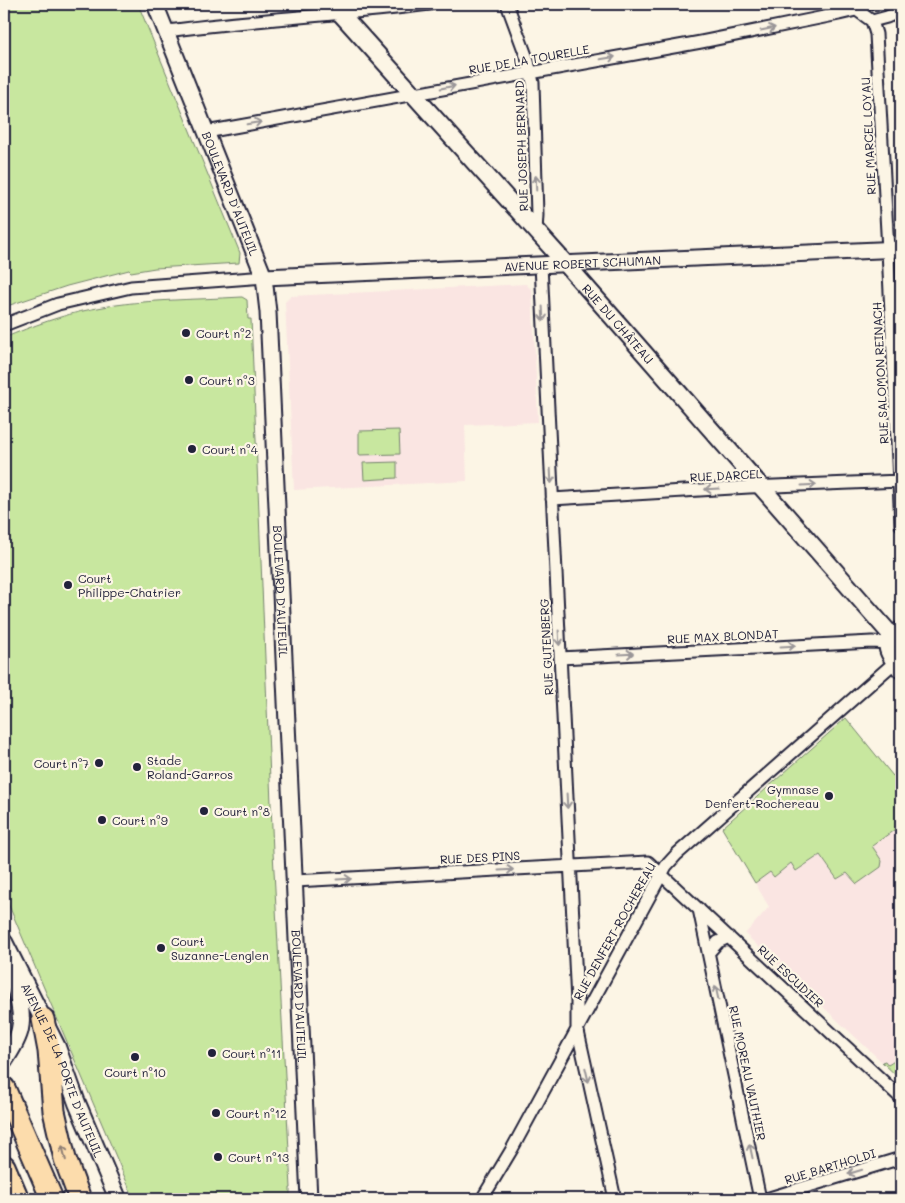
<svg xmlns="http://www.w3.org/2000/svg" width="905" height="1203" font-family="Mali,sans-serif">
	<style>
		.built { fill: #fae5e2 }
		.green { fill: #c8e79f; stroke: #75846d }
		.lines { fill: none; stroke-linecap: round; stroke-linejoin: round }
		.minor-casing { stroke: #22223b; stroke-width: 15 }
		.tertiary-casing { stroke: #22223b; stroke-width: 19 }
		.secondary-casing { stroke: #22223b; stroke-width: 20 }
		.motorway-casing { stroke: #22223b; stroke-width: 25 }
		.minor { stroke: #fcf5e5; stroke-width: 11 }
		.tertiary { stroke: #fcf5e5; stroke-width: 15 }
		.secondary { stroke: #fcf5e5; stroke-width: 16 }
		.motorway { stroke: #fcdcac; stroke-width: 21 }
		.oneway { stroke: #9a9698 }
		.oneway2 { stroke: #8f7f74 }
		.poi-dot { fill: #22223b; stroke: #fcf5e5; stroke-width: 2 }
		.labels { text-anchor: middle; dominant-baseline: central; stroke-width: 4.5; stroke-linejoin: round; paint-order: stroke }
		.street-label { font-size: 12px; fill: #22223b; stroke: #fcf5e5 }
		.poi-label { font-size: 12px; fill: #22223b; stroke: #fcf5e5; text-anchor: start }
	</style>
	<rect width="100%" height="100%" fill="#fcf5e5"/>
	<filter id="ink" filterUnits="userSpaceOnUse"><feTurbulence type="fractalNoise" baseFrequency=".02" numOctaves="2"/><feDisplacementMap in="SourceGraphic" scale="10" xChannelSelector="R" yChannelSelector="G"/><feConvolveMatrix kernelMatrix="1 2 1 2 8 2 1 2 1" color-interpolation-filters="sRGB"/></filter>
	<g filter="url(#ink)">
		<path class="built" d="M526,284L532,290L538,422L465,425L467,481L294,490L285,302L291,296Z
			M901,825V1060H896L888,1065L885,1061L882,1062L745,934L769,907L755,883L770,872L774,876L791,863L797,871L820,855L836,879L847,873L857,883L882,861L872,846Z"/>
		<path class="green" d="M4,4H138L240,253L239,263L155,268L131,272L129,270L67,286L4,307Z
			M242,297L247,300L248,319H251L273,852L291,1188H290V1199H134L4,894V338C32,326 62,315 92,309C141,299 193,300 242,297Z
			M399,430L400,454L359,455V431Z
			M397,462V478L364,480L363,463Z
			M846,718L893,776L901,770V825L872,846L882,861L881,867L857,884L847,873L837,879L820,855L796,871L791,863L774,877L770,872L755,883L722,828Z
			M896,1060H901V1080L882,1062L885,1061L888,1065Z"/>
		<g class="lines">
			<g class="minor-casing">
				<path id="minor" d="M507,4L528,61L533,83L537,215L536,231
					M851,6L872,21L887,17L896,13
					M872,21L876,34L888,250L901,525
					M167,31C254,19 342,15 430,4
					M206,132L701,42L839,14L856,10L868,4
					M541,265L577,1002V1027L615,1199
					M4,325L58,304L131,287L264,277
					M552,499L749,487L901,481
					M560,658L872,642L888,643
					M295,881L648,862L901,1098
					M699,909L760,1199
					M709,952L718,942L729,937
					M482,1199L512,1149L666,866L677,854L895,662
					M766,1199L901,1158"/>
			</g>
			<g class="tertiary-casing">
				<g id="tertiary">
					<path id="s1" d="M155,4L264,277L268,312L309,1199"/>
					<path id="s2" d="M264,277L901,249"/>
				</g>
			</g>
			<g class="secondary-casing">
				<g id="secondary">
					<path id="s3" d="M332,4L566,264L892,636"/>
					<path d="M901,630C878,643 889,654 901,670"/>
					<path id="s4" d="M4,942L57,1047L77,1103L118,1199"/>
					<path d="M4,1061C10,1052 18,1040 20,1029C24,1011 15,988 10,971"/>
				</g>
			</g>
			<g class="motorway-casing">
				<path id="motorway" d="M43,1019L49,1051L54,1111L65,1159L80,1199
					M4,1088L52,1199
					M4,1166L18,1199"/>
			</g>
			<use href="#minor" class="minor"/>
			<use href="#tertiary" class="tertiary"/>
			<use href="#secondary" class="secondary"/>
			<use href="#motorway" class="motorway"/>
		</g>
		<defs><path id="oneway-shaft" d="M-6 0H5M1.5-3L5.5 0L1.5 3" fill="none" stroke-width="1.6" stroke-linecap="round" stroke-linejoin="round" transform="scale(1.25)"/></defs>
		<g class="oneway">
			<use href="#oneway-shaft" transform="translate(768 29) rotate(-12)"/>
			<use href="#oneway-shaft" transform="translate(608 58) rotate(-10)"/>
			<use href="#oneway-shaft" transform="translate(448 87) rotate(-11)"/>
			<use href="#oneway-shaft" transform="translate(254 123) rotate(-10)"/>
			<use href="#oneway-shaft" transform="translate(536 183) rotate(-92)"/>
			<use href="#oneway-shaft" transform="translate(543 314) rotate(87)"/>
			<use href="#oneway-shaft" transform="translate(551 476) rotate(87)"/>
			<use href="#oneway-shaft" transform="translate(809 485) rotate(-3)"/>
			<use href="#oneway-shaft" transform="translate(712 489) rotate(177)"/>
			<use href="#oneway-shaft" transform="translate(559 638) rotate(87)"/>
			<use href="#oneway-shaft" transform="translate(788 646) rotate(-3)"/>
			<use href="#oneway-shaft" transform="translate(626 654) rotate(-3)"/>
			<use href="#oneway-shaft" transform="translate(567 801) rotate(87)"/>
			<use href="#oneway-shaft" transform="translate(506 870) rotate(-3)"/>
			<use href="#oneway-shaft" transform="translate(344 879) rotate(-3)"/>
			<use href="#oneway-shaft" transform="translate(717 993) rotate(-102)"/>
			<use href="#oneway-shaft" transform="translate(587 1075) rotate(77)"/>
			<use href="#oneway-shaft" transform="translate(751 1151) rotate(-102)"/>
			<use href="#oneway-shaft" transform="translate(855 1172) rotate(163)"/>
		</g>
		<use class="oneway2" href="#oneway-shaft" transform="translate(64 1153) rotate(-104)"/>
	</g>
	<g class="poi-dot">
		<circle cx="186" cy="333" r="5"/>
		<circle cx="189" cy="380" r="5"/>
		<circle cx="192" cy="449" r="5"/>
		<circle cx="68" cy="585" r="5"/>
		<circle cx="99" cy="763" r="5"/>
		<circle cx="137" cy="767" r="5"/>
		<circle cx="829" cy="796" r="5"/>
		<circle cx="204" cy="811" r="5"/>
		<circle cx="102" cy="820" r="5"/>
		<circle cx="161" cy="948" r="5"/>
		<circle cx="212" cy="1053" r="5"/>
		<circle cx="135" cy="1057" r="5"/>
		<circle cx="216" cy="1113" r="5"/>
		<circle cx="218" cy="1157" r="5"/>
	</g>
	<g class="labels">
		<g class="street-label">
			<text transform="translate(529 59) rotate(-10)">RUE DE LA TOURELLE</text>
			<text transform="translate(868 136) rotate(-93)">RUE MARCEL LOYAU</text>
			<text transform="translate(521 146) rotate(-92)">RUE JOSEPH BERNARD</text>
			<text stroke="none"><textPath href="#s1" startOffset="204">BOULEVARD D'AUTEUIL</textPath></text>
			<text stroke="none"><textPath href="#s2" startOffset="319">AVENUE ROBERT SCHUMAN</textPath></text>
			<text stroke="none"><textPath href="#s3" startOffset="429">RUE DU CHÂTEAU</textPath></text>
			<text transform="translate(880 373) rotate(-93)">RUE SALOMON REINACH</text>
			<text transform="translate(726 475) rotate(-3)">RUE DARCEL</text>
			<text stroke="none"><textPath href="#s1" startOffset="609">BOULEVARD D'AUTEUIL</textPath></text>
			<text transform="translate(723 636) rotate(-3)">RUE MAX BLONDAT</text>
			<text transform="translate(546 647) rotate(-93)">RUE GUTENBERG</text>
			<text transform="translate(480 857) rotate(-3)">RUE DES PINS</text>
			<text transform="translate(614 931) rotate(-61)">RUE DENFERT-ROCHEREAU</text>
			<text transform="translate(791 976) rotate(43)">RUE ESCUDIER</text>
			<text stroke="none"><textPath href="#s1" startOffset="1014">BOULEVARD D'AUTEUIL</textPath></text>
			<text stroke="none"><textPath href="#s4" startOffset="141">AVENUE DE LA PORTE D'AUTEUIL</textPath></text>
			<text transform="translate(748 1073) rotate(78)">RUE MOREAU VAUTHIER</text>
			<text transform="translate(830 1166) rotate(-17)">RUE BARTHOLDI</text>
		</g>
		<g class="poi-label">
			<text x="196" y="333">Court n°2</text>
			<text x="199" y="380">Court n°3</text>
			<text x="202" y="449">Court n°4</text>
			<text x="78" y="578">Court<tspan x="78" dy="14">Philippe-Chatrier</tspan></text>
			<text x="147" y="760">Stade<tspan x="147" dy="14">Roland-Garros</tspan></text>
			<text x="89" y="763" text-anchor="end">Court n°7</text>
			<text x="819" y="789" text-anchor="end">Gymnase<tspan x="819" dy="14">Denfert-Rochereau</tspan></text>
			<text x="214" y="811">Court n°8</text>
			<text x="112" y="820">Court n°9</text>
			<text x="171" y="941">Court<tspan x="171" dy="14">Suzanne-Lenglen</tspan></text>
			<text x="222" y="1053">Court n°11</text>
			<text x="135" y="1072" text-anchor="middle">Court n°10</text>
			<text x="226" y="1113">Court n°12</text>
			<text x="228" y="1157">Court n°13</text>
		</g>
	</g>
	<rect width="905" height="1203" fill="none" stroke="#fcf5e5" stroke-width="20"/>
	<rect x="10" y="10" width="885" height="1183" fill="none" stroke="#22223b" stroke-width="2" filter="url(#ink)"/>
</svg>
